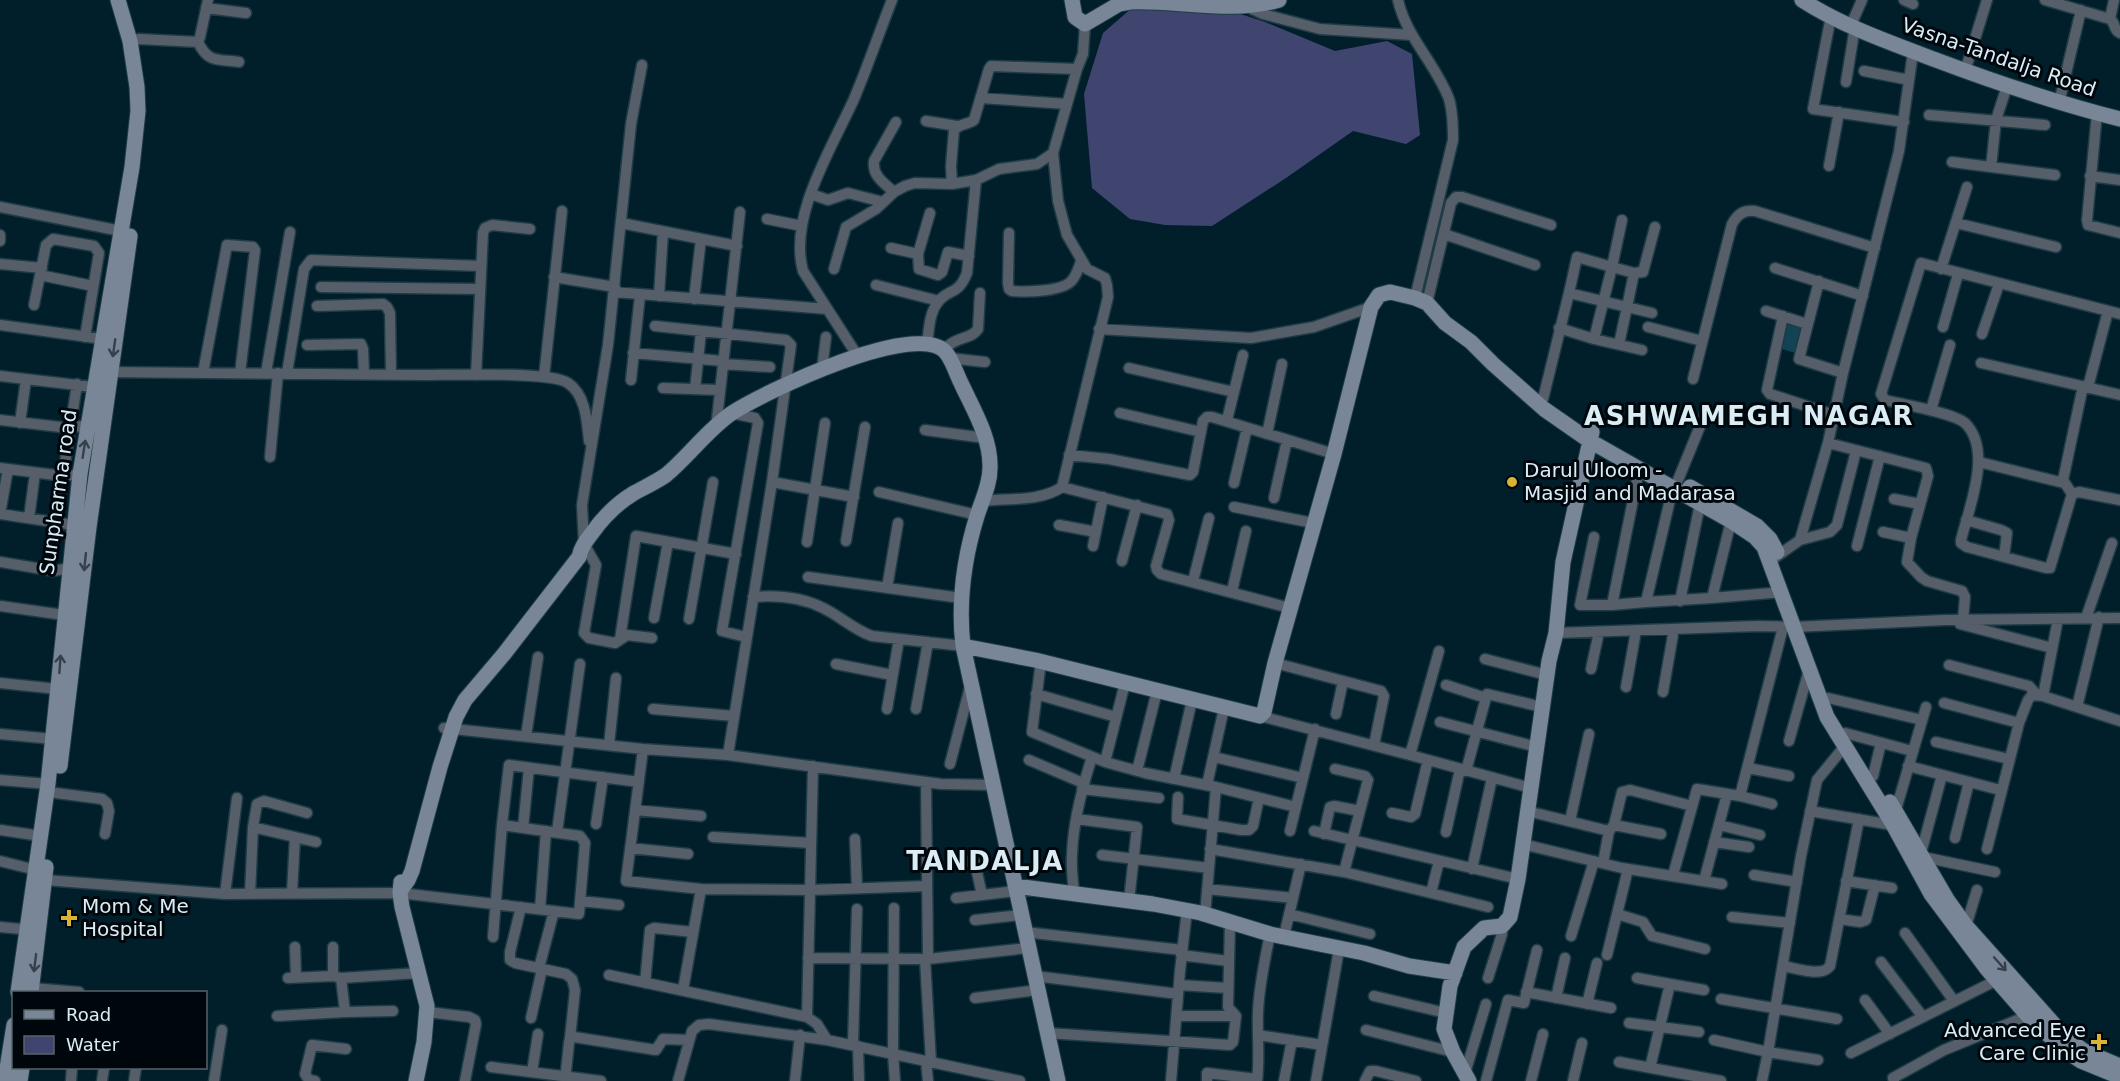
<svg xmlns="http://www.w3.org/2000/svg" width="2120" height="1081" font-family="'DejaVu Sans',sans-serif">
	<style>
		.green { fill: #114354 }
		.water { fill: #404570 }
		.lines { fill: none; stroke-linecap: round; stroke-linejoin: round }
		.street-casing { stroke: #1f3c46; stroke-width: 13 }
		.secondary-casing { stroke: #1f3c46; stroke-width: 17 }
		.street { stroke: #565f69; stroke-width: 10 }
		.secondary { stroke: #788697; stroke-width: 15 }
		.oneway { stroke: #36404b }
		.poi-dot { fill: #d9b334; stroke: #00070c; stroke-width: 2 }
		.labels { text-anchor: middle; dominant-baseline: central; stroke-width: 6; stroke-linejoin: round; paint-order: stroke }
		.street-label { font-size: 20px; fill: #daedf5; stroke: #00070c }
		.poi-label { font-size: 20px; fill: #daedf5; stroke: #00070c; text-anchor: start }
		.district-label { font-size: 26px; font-weight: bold; letter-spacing: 1.5px; fill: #daedf5; stroke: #00070c }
	</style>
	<rect width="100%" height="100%" fill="#001f2a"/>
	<path class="green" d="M1788,323L1801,325L1795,353L1782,349Z"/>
	<path class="water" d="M1213,5L1265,22L1335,51L1387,41L1412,54L1420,135L1406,144L1353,131L1286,178L1212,226L1165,225L1130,219L1092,188L1084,94L1103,33L1133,7Z"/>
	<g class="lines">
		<g class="street-casing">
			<path id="street" d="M1398,0C1406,37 1436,64 1449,99C1453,112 1453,127 1453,140L1415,298
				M1904,0L1913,4
				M2045,0L2110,19C2116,23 2113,30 2120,33
				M1245,6L1263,14L1320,29L1412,35
				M206,8L246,13
				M1831,16L1813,109L1904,122
				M2110,19L2114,0
				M1085,24L1083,54L1077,69L1053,153L1058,201L1067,235L1087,269L1105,278L1107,285L1108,297L1062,487L1167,514L1169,520L1156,566L1157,570L1161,574L1290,608
				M1851,25L1862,0
				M130,41L139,39L198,42L200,37L208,0
				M198,42C208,63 217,59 239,62
				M642,65L631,124L608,345L582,505L584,544L596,565L584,633L589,638L615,643L627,635L652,638
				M1864,71L1909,80
				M1965,71L1987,0
				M1846,82L1855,27
				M981,98L1067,104
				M2059,103L2081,10
				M2097,113L2087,220L2088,225L2120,233
				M1929,115L2045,125
				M926,121L957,126
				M1952,162L1991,167L1996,120L2007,86
				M1829,166L1839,112
				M1991,167L2055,175
				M2090,176L2120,180
				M952,184L951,166L954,130C960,123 968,125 974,120L989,69L991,66L1077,69
				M894,192C884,183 872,176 874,161L896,122
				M811,194L828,200L848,193L883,202
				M0,207L121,231
				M767,219L802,226
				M621,223L737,246
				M1956,223L2056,247
				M1009,233L1008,283L1009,289L1012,291C1026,292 1065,292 1073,279C1077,274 1079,267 1081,261
				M1444,234L1535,265
				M0,235V241
				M891,248L918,254L919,269L938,275L942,272L948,252L969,256
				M918,254L930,213
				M0,264L42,268
				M1775,268L1863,296
				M834,269L846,227L876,209L894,192L905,186L915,183L952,184L976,180L999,169L1037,164L1053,153
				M1941,269L1967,187
				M40,275L93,286
				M554,277L615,287
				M1819,281L1799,359L1843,373
				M876,285L939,301
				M321,287L480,289
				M614,292L827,309
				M1569,293L1577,257L1612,267L1622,220
				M659,296L663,232
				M694,299L701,239
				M1427,303L1451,203L1456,197H1462L1551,225
				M34,305L46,245L53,239L94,246L99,253L85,337
				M317,306L383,304L387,307L390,313L391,374
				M1766,311L1807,324
				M2120,314L1921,263L1881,394L1885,400C1901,404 1954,413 1965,423C1993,450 1969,508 1961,540V543L1967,547L2046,568H2050L2072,494L2079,492L2120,500
				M1783,316L1767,390L1770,394L1834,415
				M0,325L103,339
				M655,326L786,340L791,345L772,482L728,755
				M1648,327L1702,341
				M1943,327L1958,274
				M1559,328L1594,339L1642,350
				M1099,329L1251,338L1314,327L1371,307
				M1982,334L1999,284
				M1594,339L1612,267L1634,273
				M927,344C929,331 929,313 938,302C949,288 958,296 967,273L976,180
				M1619,344L1627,307L1652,313
				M307,345L361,344L363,349L364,374
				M944,350C955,336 971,340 978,329L980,293
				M633,353L723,361
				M857,355L803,271C788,216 832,148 854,99C868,66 879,33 892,0
				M949,358L985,362
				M1981,363L2120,395
				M723,364L770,367
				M1129,368L1234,392
				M822,369L826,337
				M106,372C212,373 318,374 424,375C451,375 550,371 568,383C586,395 587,422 589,441
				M203,373L227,245L253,247L255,250L240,373
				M266,373L290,232
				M287,373L304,269L311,260L481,266
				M476,375L483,233L485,228L492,225L530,229
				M0,376L102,388
				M544,377L562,211
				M1693,379L1732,224C1738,214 1743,210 1755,211L1875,248
				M631,380L640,295
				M2088,387L2108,311
				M663,388L720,390
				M695,389L701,332
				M1543,399L1569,293L1627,307L1634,273L1643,272L1655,227
				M1931,410L1950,345
				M731,413L755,418L758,423L722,631L746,637
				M1120,413L1201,432
				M0,420L69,428L88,425
				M1227,420L1243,355
				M20,423L26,379
				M716,428L740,212
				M925,430L985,438
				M1267,434L1282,364
				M1828,443L1843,373L1899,151L1913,52
				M1069,455L1109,459L1190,475L1193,472L1203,421L1207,417H1212L1334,454
				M270,457L278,373
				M1979,462L2064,483
				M0,468L63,476L80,474
				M1639,470L1612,605L1646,602
				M1678,480L1705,414
				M772,482L854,497
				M1234,483L1247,428
				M1673,487L1646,602L1712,598
				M879,492L977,515
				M2072,494L2063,480L2083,386
				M1274,498L1287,440
				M1894,499L1920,504
				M983,501C1008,498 1040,502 1062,487
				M1234,507L1313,523
				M0,514L80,526
				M0,514L8,469
				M29,518L35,473
				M1966,520L2001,530L2007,533L2004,557
				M1731,521L1712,598L1782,592
				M56,522L77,384
				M1059,525L1096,532
				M1883,532L1911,538
				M1594,537L1580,605H1612
				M1800,540L1830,532L1837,525L1856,451
				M846,541L865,427
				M807,542L825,423
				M1093,546L1103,497
				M1857,546L1880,456
				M1773,559L1800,540L1828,443L1922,467L1926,468L1928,476L1911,538L1907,562L1921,577L1927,581L1962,591L1965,597L1963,620
				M1122,561L1137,505
				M0,562L54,571L69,568
				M808,577L961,598
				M1193,581L1209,518
				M887,588L898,523
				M1232,591L1246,531
				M753,597C777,595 801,597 823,608C840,616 854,630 872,636L963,646
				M1680,601L1700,504
				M0,606L64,615
				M654,618L668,542
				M2086,618L2112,543
				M689,619L713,482
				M1960,624L2052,648
				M1556,633L1758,626L1794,627L1945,620L2120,618
				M620,639L636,536L736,554
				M1485,659L1547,675
				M1041,661L1032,732L1105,762L1145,773L1216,787L1296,807
				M1275,663L1381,691L1384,696L1374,745
				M836,664L892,675
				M1949,665L2029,686L2037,695
				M1591,669L1599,632
				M0,683L58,689
				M1446,685L1486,698
				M1626,687L1636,631
				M1663,692L1674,629
				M1036,694L1116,717
				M2043,696L2058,619
				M1821,702L1828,698L1922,720
				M1944,703L2019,723
				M2077,707L2099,617
				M653,709L734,716
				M887,709L899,639
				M916,709L928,642
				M1336,714L1343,681
				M1260,716L1410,755L1531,788
				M1440,722L1537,747
				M444,728L643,749L728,755L941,784L994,785
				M1845,733L1912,751
				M0,734L53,739
				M526,736L538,657
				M1789,741L1809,670
				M1936,742L2009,759
				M609,745L616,678
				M643,749L626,881L701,889
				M1410,755L1439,651
				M1214,757L1303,778
				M1029,760L1083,783
				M1105,762L1125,683
				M950,764L970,687
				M1908,766L2000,790
				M1748,768L1789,776
				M1335,769L1365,776L1368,780L1344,872
				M1137,771L1157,691
				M1466,771L1487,694L1542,707
				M1873,776L1881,743
				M1174,779L1192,700
				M0,780L48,784
				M1207,785L1224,708
				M1082,789L1159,798
				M56,793L102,799L107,803L109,811L105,834
				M1740,796L1772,804
				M1178,797L1177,819L1241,830H1249L1253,826L1259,798
				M635,810L701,816
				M1527,811L1609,831
				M1810,811L1892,825
				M1392,813L1411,817L1415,814L1428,760
				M1895,813L1926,707
				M1077,819L1137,827L1129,901
				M1570,821L1589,734
				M596,824L603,777
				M1614,825L1661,834
				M1719,825L1760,835
				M253,827L316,842
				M523,828L529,768
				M0,830L41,836
				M1290,831L1315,729
				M1314,831L1518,879
				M557,832L580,664
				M1446,832L1460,769
				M1324,834L1330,807L1334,806L1360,811
				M713,837L811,843
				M1955,838L1969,782
				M855,839L857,888
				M1714,842L1749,847
				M1522,844L1622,868L1722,884
				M630,848L688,854
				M1210,849L1344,872L1431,893L1439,861
				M1987,849L2019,723L2028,700L2032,695L2043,696L2120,721
				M1921,853L1942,775
				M1102,855L1209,868
				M1923,857L1995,872
				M0,861L36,870
				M957,863L972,861L975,863L982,895
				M1603,863L1609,831L1614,825L1622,792L1630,790L1692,806
				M1472,869L1492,778
				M1673,875L1697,789L1740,796L1783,627
				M1754,875L1797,882
				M45,880L225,894L400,893L579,914L585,843L580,836L502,825
				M1704,881L1727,794
				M1846,881L1892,888
				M1207,889L1293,898
				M292,893L295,837
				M1074,893C1073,881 1071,868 1072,855C1073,822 1082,788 1092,757
				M1431,893L1488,907
				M225,894L237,798
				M250,894L253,827L257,804L264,801L307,813
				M956,898L1016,891
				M580,901L619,905
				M521,907L510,952V960L515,963L566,974L572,979L575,990L570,1038
				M894,908L893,1054L895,1081
				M540,909L546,831
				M1289,914L1370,934
				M1617,914L1643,922L1652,936L1705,949
				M1205,915L1216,787
				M1732,917L1790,923
				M1839,919L1860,922L1866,920L1875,885
				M975,920L1021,915
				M1966,926L1977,890
				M0,927L32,930
				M1025,932L1182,950
				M1905,933L1954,1001
				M1284,936L1301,864
				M1571,936L1594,861
				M493,937L502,825L509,765L639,782
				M295,947L296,977
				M333,947V976
				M1181,955L1228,961
				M1607,955L1628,869
				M808,958L928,959L926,782
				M925,959L931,1062
				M928,959L1028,948
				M1881,962L1923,1017
				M1783,966C1795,968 1822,978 1830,966L1859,819
				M539,968L554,911
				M609,975L807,1017L817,1024L827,1040
				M1035,976L1178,994
				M288,978L333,976L341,978L345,1012L393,1011
				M341,978L419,973
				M1488,978L1502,934V926
				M1637,978L1670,984
				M645,983L650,930L654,928L693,932
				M1179,985L1227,988
				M32,988L79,992
				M683,990L701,889L810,890L927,886
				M1526,992L1611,1008
				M1374,996L1446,1013
				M975,998L1038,990
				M1556,998L1565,958
				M1721,999L1837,1019
				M1865,1000L1890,1034
				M1587,1004L1597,963
				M428,1012L469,1017L475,1020L476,1024L465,1081
				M277,1016L345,1012
				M1177,1016H1236
				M807,1017L813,766
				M531,1018L542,969
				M1629,1023L1699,1032
				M1366,1030L1453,1052
				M1047,1033L1230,1045L1233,1042L1236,1016L1228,1007L1230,922
				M1258,1035L1322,1045
				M1714,1040L1768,1052L1818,1060
				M853,1044L857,909
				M858,1046L859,1081
				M1851,1053L1997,980
				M926,1061L928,1081
				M1619,1062L1721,1081
				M491,1067L601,1081
				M1650,1068L1670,984L1704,990
				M532,1072L538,1034
				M1465,1073L1486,1004
				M71,1081L72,1068
				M102,1081L104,1068
				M134,1081L136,1068
				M214,1081L222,1030
				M315,1081L309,1080L305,1074L312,1045L346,1049
				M565,1081L569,1043L570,1038L574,1037L656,1050L663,1039L689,1040
				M678,1081L692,1031L699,1025L709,1024L827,1040L1020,1081
				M795,1081L800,1035
				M1171,1081L1180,971L1187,910
				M1207,1081V1073L1257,1079
				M1257,1081C1260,1058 1257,1035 1258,1012C1259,986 1265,959 1270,934
				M1284,1081L1292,1040
				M1316,1081L1339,949
				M1365,1081L1370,1071H1376L1416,1081
				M1486,1081L1508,1000L1524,1003L1537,950
				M1531,1081L1543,1034
				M1573,1081L1582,1043
				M1762,1081L1768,1052L1801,856L1817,780L1844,747
				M1894,1081L1893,1078L1944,1050L2032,1014"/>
		</g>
		<g class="secondary-casing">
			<path id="secondary" d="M1072,0L1075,17L1085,24L1119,4L1130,2C1179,0 1231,14 1279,0
				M1802,0C1842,26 1891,43 1936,60C1997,83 2057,103 2120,119
				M1690,487L1757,526L1770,539L1777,552
				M963,646L1035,660L1260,716L1264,712L1275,663L1334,454L1371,307L1379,295L1390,292L1415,298L1427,303L1445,323L1471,342L1493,364L1544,409L1590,441L1731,521L1755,537L1764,547L1827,717L1891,821L1931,894L1987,969L2028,1016L2066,1051L2081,1061L2120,1077
				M60,766L89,527L130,236
				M1890,802L1948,901L1966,926L2067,1039L2084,1051L2120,1066
				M401,882L400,893L402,907L427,1006L424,1042L416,1081
				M1015,886L1153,904L1201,913L1270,934L1364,953L1409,966L1455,973
				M400,891L408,880L412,871L440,767L456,717L465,700L504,654L579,557C581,547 586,541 592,533C604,516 616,504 634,493C645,487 656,482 666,475C689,456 708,429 732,413C762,393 922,316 947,354C953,362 956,373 961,383C973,409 991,438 990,468C990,485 982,500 977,516C964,558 958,602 963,646L1058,1081
				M18,992L48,784L80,474L132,167L138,111L137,87L130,41L118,0
				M31,992L46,867
				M5,1081L14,1025
				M20,1081L22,1068
				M1469,1081L1453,1052L1444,1029L1450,986L1464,947L1484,928L1502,926L1510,917L1518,879L1549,661L1556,633L1563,562L1592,432"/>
		</g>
		<use href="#street" class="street"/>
		<use href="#secondary" class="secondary"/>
	</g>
	<defs><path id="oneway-shaft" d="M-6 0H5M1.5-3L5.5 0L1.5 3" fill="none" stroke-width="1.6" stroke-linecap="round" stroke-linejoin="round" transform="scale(1.5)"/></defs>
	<g class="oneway">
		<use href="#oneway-shaft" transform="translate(114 348) rotate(98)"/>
		<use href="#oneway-shaft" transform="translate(84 449) rotate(-81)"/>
		<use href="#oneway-shaft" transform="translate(85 562) rotate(96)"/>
		<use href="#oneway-shaft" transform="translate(60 664) rotate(-86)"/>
		<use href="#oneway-shaft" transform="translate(35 963) rotate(97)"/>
		<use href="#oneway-shaft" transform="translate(2000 964) rotate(48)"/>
	</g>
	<g class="poi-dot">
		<circle cx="1512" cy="482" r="6"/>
		<path d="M66 909h6v6h6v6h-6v6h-6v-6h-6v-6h6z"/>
		<path d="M2096 1033h6v6h6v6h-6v6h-6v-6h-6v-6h6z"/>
	</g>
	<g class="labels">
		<g class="street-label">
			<text transform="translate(1999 57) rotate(19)">Vasna-Tandalja Road</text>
			<text transform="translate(58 492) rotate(-82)">Sunpharma road</text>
		</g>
		<g class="poi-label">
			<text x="1524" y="470">Darul Uloom -<tspan x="1524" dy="23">Masjid and Madarasa</tspan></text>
			<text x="82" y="906">Mom &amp; Me<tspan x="82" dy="23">Hospital</tspan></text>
			<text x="2086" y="1030" text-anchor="end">Advanced Eye<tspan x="2086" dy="23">Care Clinic</tspan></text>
		</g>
		<g class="district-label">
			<text x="1749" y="416">ASHWAMEGH NAGAR</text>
			<text x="985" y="861">TANDALJA</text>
		</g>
	</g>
	<rect x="12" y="991" width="195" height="78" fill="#00070c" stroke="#576369" stroke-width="1.5"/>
	<rect x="24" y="1010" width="30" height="9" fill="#788697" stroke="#576369" stroke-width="1.5"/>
	<text x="66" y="1021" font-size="18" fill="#daedf5">Road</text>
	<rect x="24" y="1036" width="30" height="18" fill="#404570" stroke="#576369" stroke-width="1.5"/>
	<text x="66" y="1051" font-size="18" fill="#daedf5">Water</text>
</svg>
